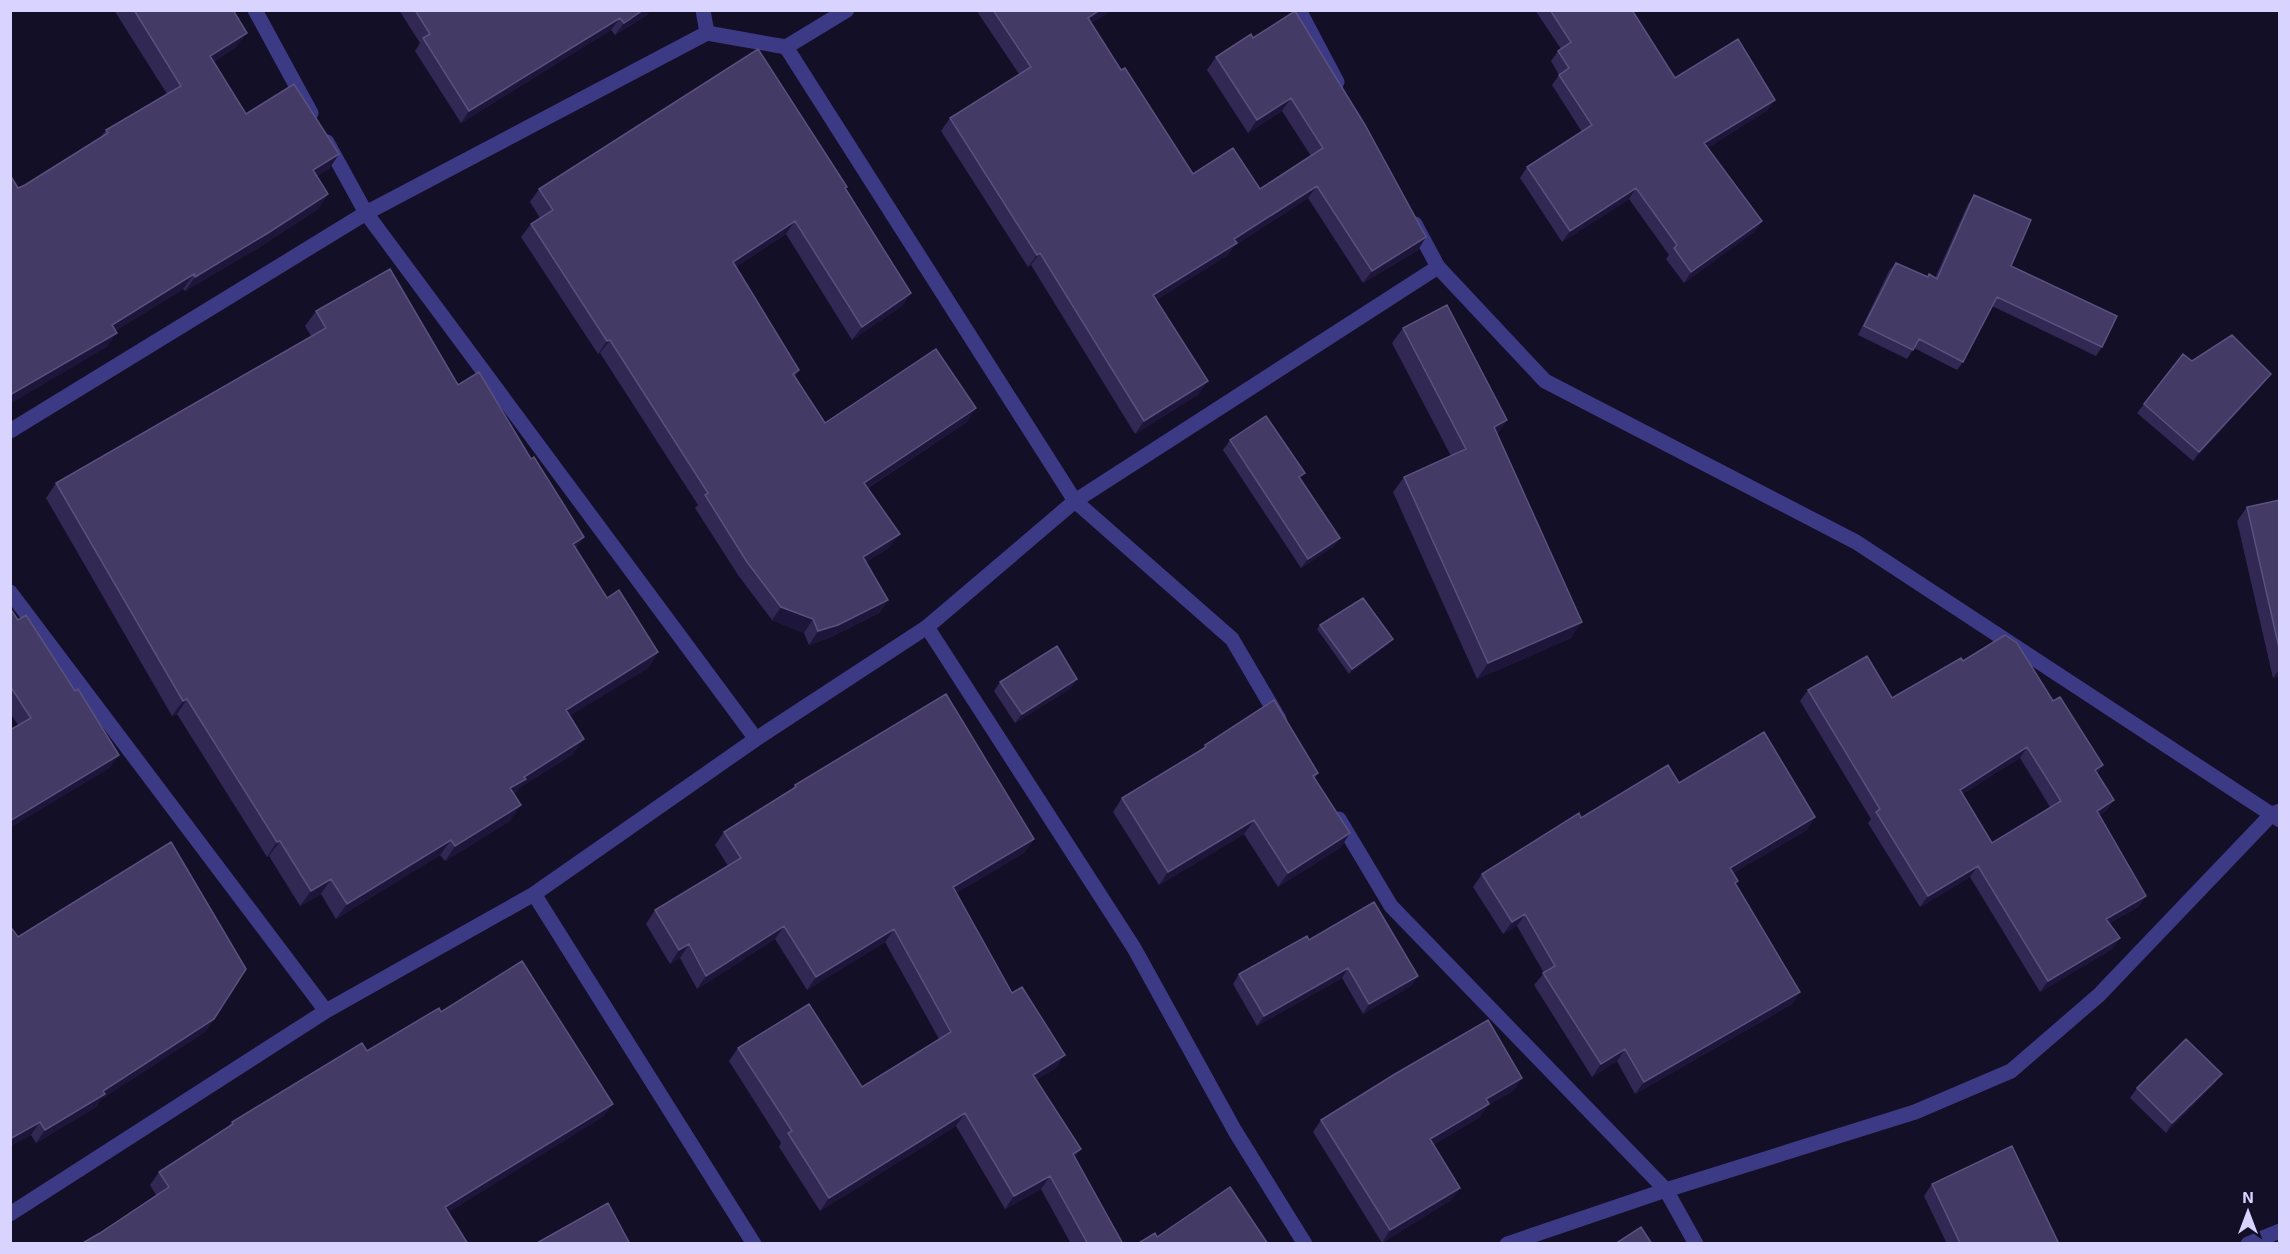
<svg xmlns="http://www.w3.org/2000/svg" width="2290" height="1254" font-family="'Exo 2',sans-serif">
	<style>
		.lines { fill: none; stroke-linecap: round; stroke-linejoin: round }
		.street { stroke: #3d3a85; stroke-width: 15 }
		.wall { fill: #312854; fill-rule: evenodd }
		.shaded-wall { fill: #1d163a }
		.building { fill: #433a66; stroke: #5a527e; stroke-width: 1.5; fill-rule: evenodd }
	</style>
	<rect width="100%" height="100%" fill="#130f26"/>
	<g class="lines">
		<path class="street" d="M255,10L311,113
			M703,10L707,33
			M1299,10L1337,82
			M786,47L1075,501L1232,639L1279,719
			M327,142L366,213L756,739
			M1415,224L1438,267L1545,381L1856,542L2280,820
			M10,431L366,213L707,33L786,47L847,10
			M10,592L326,1011
			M927,627L1134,948L1235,1131L1305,1244
			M1339,819L1391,906L1666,1190L1696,1244
			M534,894L754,1244
			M10,1214L326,1011L534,894L756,739L927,627L1075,501L1438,267
			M1507,1244L1666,1190L1915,1112L2011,1071L2099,995L2272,814L2280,811
			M2248,1244L2280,1231"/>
	</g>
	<path class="wall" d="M114,10H233L236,47L213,62L246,114L339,154L329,169L317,176L328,194L318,209L258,248L185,291L183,289L115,331L107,347L18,188L25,185L100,138L106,130L167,94Z
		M399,10H650L647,15L615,35L611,30L461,123L415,51L420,43Z
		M976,10H1112L1091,23L1121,70L1193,174L1260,189L1311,156L1282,111L1248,133L1207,70L1216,57L1253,38L1426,237L1418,250L1363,283L1308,198L1234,246L1228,255L1156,300L1199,394L1135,434L1031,265L1028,267L941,131L950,118L1019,74Z
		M1535,10H1632L1675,78L1768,110L1707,148L1762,221L1755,231L1684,283L1666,259L1669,255L1629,199L1562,242L1520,178L1527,167L1582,132L1552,85L1559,75L1551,61L1558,51L1561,49Z
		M539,189H845L911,293L902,306L852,340L786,234L736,267L799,370L795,376L825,423L967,422L868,488L890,547L866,562L888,600L879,613L829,638L809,645L804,633L772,620L738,575L695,508L698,505L600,353L598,354L521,237L531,224L540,218L530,202Z
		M1974,195L2011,266L2102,347L2096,356L1992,306L1963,362L1957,370L1914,348L1907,359L1858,335L1889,271L1896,263L1927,277L1935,278L1968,204Z
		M316,311L458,385L576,549L607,598L658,652L648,668L569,716L573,754L519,788L514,795L510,821L445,861L440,855L336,919L321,894L300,906L269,856L267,857L177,714L172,716L46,498L56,483L311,336L305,326Z
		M1403,328L1507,420L1497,434L1571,638L1477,679L1393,492L1404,477L1451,456L1392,343Z
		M2192,361L2271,374L2264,383L2193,461L2137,413L2144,404Z
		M1230,440L1301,479L1340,538L1333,547L1301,568L1223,450Z
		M2280,500V676L2273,678L2237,521L2247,507Z
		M10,608L110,768L18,725L10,713Z
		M1320,625L1393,639L1389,643L1349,674L1317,629Z
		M1963,661L2097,773L2114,800L2106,811L2099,815L2146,896L2138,907L2110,923L2120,938L2112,949L2040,992L1970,877L1920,907L1868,823L1871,819L1800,701L1808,690L1892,698ZM2020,758L2050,807L1992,843L1962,794Z
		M1077,679L1071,688L1015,723L994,691L1000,682Z
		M1205,745L1318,773L1315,778L1350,833L1341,847L1278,887L1244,834L1159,885L1113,812L1122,798L1201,750Z
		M1679,783L1815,817L1807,830L1733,873L1736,884L1800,992L1792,1004L1635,1094L1617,1061L1592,1077L1534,985L1544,973L1517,926L1503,934L1473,887L1482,874L1581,818Z
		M795,785L1034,839L1025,852L956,893L1012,993L1056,1068L1036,1080L1081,1149L1075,1157L1123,1244H1071L1041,1189L1005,1209L956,1126L820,1211L779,1147L781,1143L729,1061L738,1048L862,1087L939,1039L885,942L807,990L775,939L697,989L680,958L670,964L646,924L655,910L728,866L715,845L724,832L792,789Z
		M10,926L18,937L214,1019L205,1032L101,1099L96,1107L36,1143L31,1135L10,1146Z
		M1309,940L1418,976L1411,986L1363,1014L1342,978L1257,1026L1233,984L1239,974Z
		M441,1012L603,1117L100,1233L156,1195L150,1185L159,1172L228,1127L232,1122Z
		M1522,1078L1513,1091L1488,1105L1480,1117L1433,1145L1460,1188L1451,1200L1382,1243L1313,1132L1321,1120Z
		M2215,1083L2166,1133L2130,1098L2137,1088Z
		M1932,1184L2059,1244H1947L1924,1196Z"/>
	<path class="shaded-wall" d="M643,10H650L647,15L615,35L624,23Z
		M1100,10H1112L1079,30L1088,18Z
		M620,18L611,30L461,123L469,111Z
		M247,33L236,47L200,70L210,56Z
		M1291,98L1282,111L1248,133L1257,120Z
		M1775,100L1768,110L1697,154L1704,143Z
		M339,154L329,169L303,185L313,170Z
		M1317,186L1308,198L1234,246L1228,255L1145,307L1153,295L1234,239Z
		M1636,188L1629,199L1562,242L1570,231Z
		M328,194L318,209L258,248L185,291L195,277Z
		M795,221L786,234L724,275L733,262Z
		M1762,221L1755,231L1684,283L1691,272Z
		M1426,237L1418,250L1363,283L1372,271Z
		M1040,253L1031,265L1028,267L1037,255Z
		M194,274L183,289L102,339L112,325Z
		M911,293L902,306L852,340L862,327Z
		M117,333L107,347L10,404V395Z
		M610,340L600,353L598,354L607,341Z
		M2271,374L2264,383L2193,461L2199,452Z
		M1208,381L1199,394L1135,434L1144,421Z
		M976,408L967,422L855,496L864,483Z
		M1507,420L1496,436L1494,427Z
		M900,534L890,547L854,570L863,557Z
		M584,537L574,552L573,544Z
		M1340,538L1333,547L1301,568L1308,559Z
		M888,600L879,613L829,638L809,645L818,631Z
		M781,607L813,619L804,633L772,620Z
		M1582,622L1571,638L1477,679L1488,663Z
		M1393,639L1389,643L1349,674L1352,669Z
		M658,652L648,668L555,725L566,710Z
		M2280,668V676L2273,678Z
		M1077,679L1071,688L1015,723L1022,714Z
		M187,699L177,714L172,716L183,701Z
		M584,739L573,754L519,788L515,794L499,803L510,788L524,777Z
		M2027,747L2020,758L1952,801L1960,790Z
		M119,755L110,768L10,828V821Z
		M2103,765L2096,776L2095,770Z
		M2114,800L2106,811L2089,822L2097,811Z
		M521,805L510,821L445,861L455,846Z
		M1815,817L1807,830L1722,880L1730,868Z
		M1254,820L1244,834L1159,885L1168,872Z
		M1350,833L1341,847L1278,887L1288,873Z
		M1034,839L1025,852L944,900L953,887Z
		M451,840L440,855L336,919L347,904Z
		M280,841L269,856L267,857L277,842Z
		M1978,866L1970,877L1920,907L1928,896Z
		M331,879L321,894L300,906L311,891Z
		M2146,896L2138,907L2098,930L2106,919Z
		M1525,914L1517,926L1503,934L1512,922Z
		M784,926L775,939L697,989L706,976Z
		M894,929L885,942L807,990L816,977Z
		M2120,938L2112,949L2040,992L2048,981Z
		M689,944L680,958L670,964L679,950Z
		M1348,968L1342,978L1257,1026L1264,1016Z
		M1418,976L1411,986L1363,1014L1369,1004Z
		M1800,992L1792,1004L1635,1094L1644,1082Z
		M214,1019L205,1032L101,1099L96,1107L36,1143L45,1130Z
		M1625,1049L1617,1061L1592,1077L1601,1064Z
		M1065,1055L1056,1068L1024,1088L1033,1075Z
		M2222,1074L2215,1083L2166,1133L2172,1123Z
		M1522,1078L1513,1091L1488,1105L1480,1117L1421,1152L1430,1139L1486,1099Z
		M613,1104L603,1117L435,1221L445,1207Z
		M965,1113L956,1126L820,1211L829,1198Z
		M40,1122L31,1135L10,1146V1139Z
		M1081,1149L1072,1162L1073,1154Z
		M1050,1176L1041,1189L1005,1209L1014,1196Z
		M1460,1188L1451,1200L1382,1243L1390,1230Z"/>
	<path class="building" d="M134,10H233L247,33L210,56L246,114L294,84L339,154L313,170L328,194L268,233L195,277L194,274L112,325L117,333L10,395V175L18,188L25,185L108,133L106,130L181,86Z
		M415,10H643L624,23L620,18L469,111L423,38L430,34Z
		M993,10H1100L1088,18L1121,70L1125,68L1193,174L1233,148L1260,189L1323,148L1291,98L1257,120L1216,57L1251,34L1253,38L1295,11L1365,125L1426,237L1372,271L1317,186L1234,239L1237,243L1153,295L1208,381L1144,421L1040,253L1037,255L950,118L1031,67Z
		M1550,10H1632L1675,78L1738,39L1775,100L1704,143L1762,221L1691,272L1674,248L1677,245L1636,188L1570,231L1527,167L1592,125L1559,75L1569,68L1558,51L1571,42Z
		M758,49L847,187L845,188L911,293L862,327L795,221L733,262L799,370L793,374L825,423L936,349L976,408L864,483L900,534L863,557L888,600L838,625L818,631L813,619L781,607L747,562L705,495L708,493L610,340L607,341L531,224L553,210L539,189Z
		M1974,195L2031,220L2011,266L2117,316L2102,347L1997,297L1963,362L1919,339L1913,350L1864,326L1896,263L1928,277L1929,274L1937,279Z
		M390,269L458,385L479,372L531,459L534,457L584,537L573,544L607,598L619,590L658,652L566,710L584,739L524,777L526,779L510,788L521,805L455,846L451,840L347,904L331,879L311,891L280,841L277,842L187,699L183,701L56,483L326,328L316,311Z
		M1447,305L1507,420L1494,427L1582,622L1488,663L1404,477L1466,449L1403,328Z
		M2232,335L2271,374L2199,452L2144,404L2183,354L2192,361Z
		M1266,416L1305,473L1299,477L1340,538L1308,559L1230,440Z
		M2280,500V652L2247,507Z
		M1363,598L1393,639L1352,669L1320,625Z
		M10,608L18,620L26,615L75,691L78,689L119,755L10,821V730L31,718L10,686Z
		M2005,635L2017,643L2053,701L2060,697L2103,765L2095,770L2114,800L2097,811L2146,896L2106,919L2120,938L2048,981L1978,866L1928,896L1876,812L1880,809L1808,690L1867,656L1892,698L1961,658L1963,661ZM2027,747L2061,801L1992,843L1960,790Z
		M1057,646L1077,679L1022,714L1000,682Z
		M946,694L1034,839L953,887L1012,993L1022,987L1065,1055L1033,1075L1081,1149L1073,1154L1123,1244H1088L1050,1176L1014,1196L965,1113L829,1198L788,1133L792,1131L738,1048L809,1004L862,1087L951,1032L894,929L816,977L784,926L706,976L689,944L679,950L655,910L741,858L724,832L796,787L795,785Z
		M1274,700L1318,773L1313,776L1350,833L1288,873L1254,820L1168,872L1122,798L1206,747L1205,745Z
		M1764,732L1815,817L1730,868L1738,881L1735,883L1800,992L1644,1082L1625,1049L1601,1064L1543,973L1555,966L1525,914L1512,922L1482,874L1579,813L1581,818L1668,765L1679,783Z
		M171,842L246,969L214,1019L103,1091L105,1094L45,1130L40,1122L10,1139V926L18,937Z
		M1374,902L1418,976L1369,1004L1348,968L1264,1016L1239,974L1307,936L1309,940Z
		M522,961L613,1104L445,1207L468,1244H81L100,1233L169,1187L159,1172L233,1124L232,1122L362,1043L367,1051L439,1008L441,1012Z
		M1488,1020L1522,1078L1486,1099L1489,1104L1430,1139L1460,1188L1390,1230L1321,1120L1395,1074Z
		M2186,1039L2222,1074L2172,1123L2137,1088Z
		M2012,1146L2059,1244H1958L1960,1243L1932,1184Z
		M1230,1187L1268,1244H1137L1155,1233L1157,1237Z
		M608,1203L630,1244H535Z
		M1641,1227L1652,1244H1615Z"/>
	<rect width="2290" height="1254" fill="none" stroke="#d9d4ff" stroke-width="24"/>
	<g transform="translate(2248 1212)" stroke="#130f26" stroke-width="4.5" paint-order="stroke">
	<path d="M0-4.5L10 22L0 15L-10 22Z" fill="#d9d4ff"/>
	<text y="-9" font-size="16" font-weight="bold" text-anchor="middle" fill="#d9d4ff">N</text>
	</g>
</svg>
